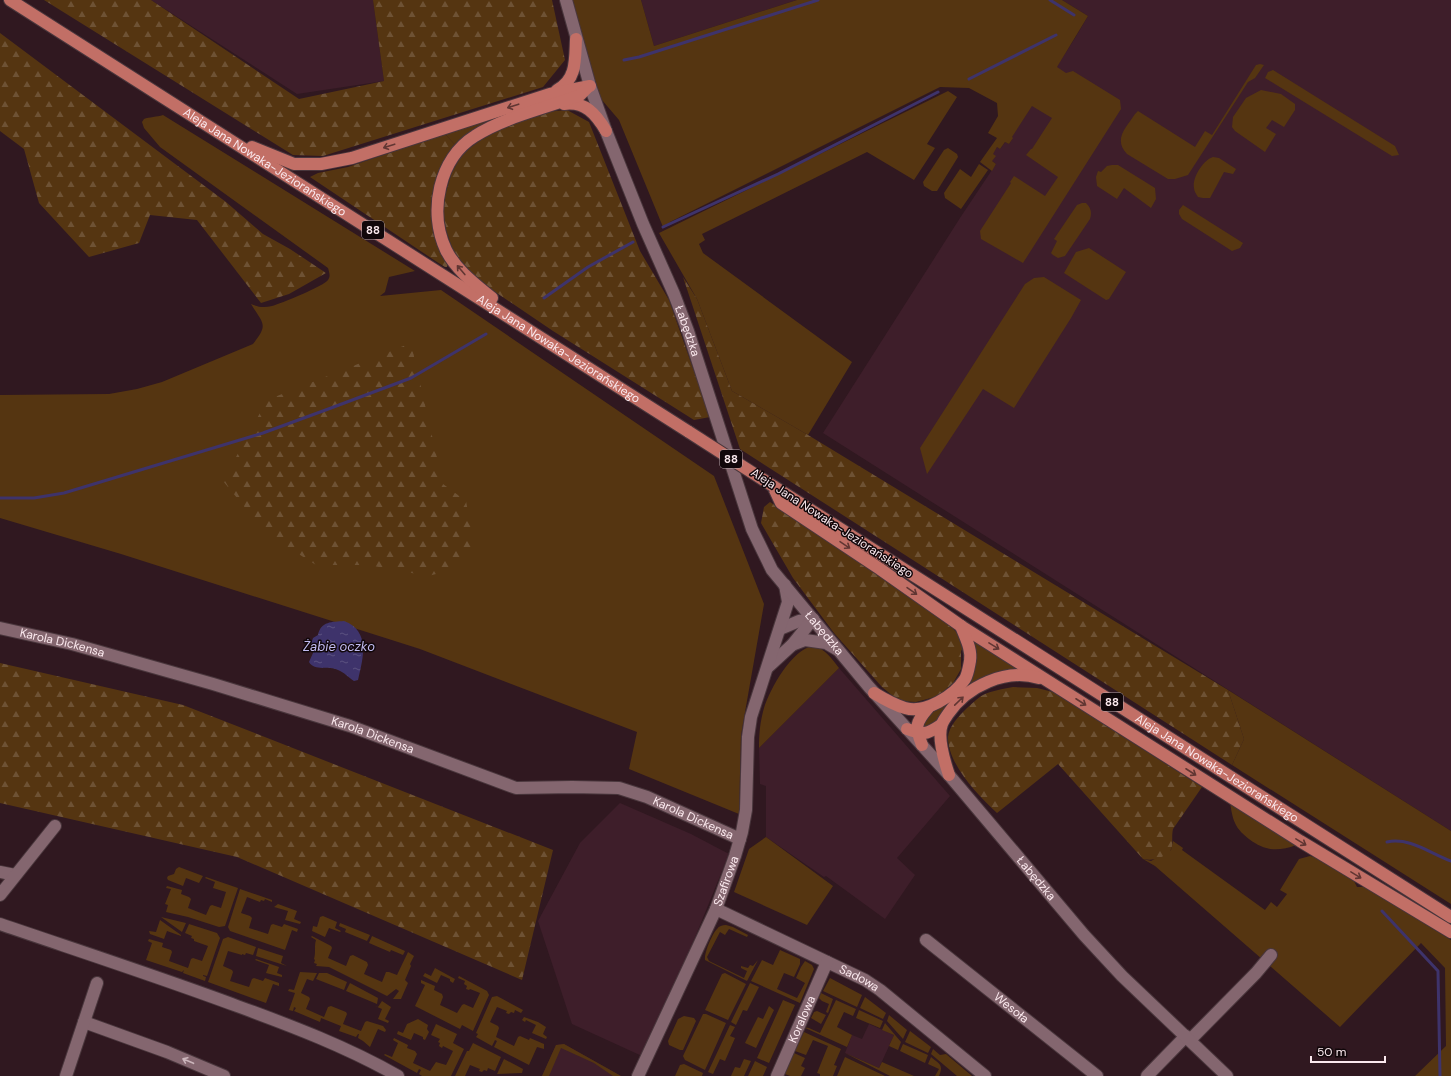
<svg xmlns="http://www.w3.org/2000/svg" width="1451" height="1076" font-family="'DM Sans',sans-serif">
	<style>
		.built { fill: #3e1e2a }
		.green { fill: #553511 }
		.forest { fill: url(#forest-firs) }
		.water { fill: url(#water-ripples) }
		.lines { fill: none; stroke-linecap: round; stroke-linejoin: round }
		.stream { stroke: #3e336b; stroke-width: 3 }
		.minor-casing { stroke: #49363c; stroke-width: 14 }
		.tertiary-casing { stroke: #49363c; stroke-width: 14 }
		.primary-casing { stroke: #49363c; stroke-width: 14 }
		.minor { stroke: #84666f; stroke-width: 12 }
		.tertiary { stroke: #84666f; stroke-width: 12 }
		.primary { stroke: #c26f66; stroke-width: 12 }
		.primary-bridge-casing { stroke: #49363c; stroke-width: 14; stroke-linecap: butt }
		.primary-bridge { stroke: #c26f66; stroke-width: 12 }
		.oneway { stroke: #613633 }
		.oneway2 { stroke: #cbb5bb }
		.labels { text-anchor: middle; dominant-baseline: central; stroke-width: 3; stroke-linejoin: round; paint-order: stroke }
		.shield { fill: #11070a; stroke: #b5a5aa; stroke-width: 1 }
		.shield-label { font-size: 11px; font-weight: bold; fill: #fbe9ee }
		.street-label { font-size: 12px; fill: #fbe9ee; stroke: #11070a }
		.water-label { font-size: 13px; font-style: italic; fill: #c2bcf1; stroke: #11070a }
	</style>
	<defs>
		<pattern id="forest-firs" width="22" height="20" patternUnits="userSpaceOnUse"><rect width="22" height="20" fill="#553511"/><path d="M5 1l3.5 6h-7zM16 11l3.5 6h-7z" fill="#6e5234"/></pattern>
		<pattern id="water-ripples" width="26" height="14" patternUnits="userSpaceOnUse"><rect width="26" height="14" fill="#3e336b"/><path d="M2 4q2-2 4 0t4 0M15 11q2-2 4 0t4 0" fill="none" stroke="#5b5180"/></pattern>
	</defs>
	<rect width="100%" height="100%" fill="#301820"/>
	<path class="built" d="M151,0H373L384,81L297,94Z
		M641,0H797L654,46Z
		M1062,0H1451V831L823,433L960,218L996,164L992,161V154L997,147L1000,149L1005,142L1009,144L1012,139L1011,138L1075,38L1088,16Z
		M839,668L950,796L897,858L915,875L885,919L826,876L824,877L766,837V786L760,784L759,748Z
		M620,803L691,834L729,854L687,957L642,1056L572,1024L538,921L580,843Z
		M869,1024L894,1035L879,1068L845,1053L852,1035L862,1039Z
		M564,1044L621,1076H542L556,1045Z"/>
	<path class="green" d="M566,0H641L654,46L797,0H1062L1088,16L1057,67L1066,73L1073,71L1120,100L1121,109L1023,263L981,239L980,231L1011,183L1010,182L1014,176L1045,196L1058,177L1026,155L1031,149H1032L1052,118L1032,106L1012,137L1013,138L1009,144L1005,142L1000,149L997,147L993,154L996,156L992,161L996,164L992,171L980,162L997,138L988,133L998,116L997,103L969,88L940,87L670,222L669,224L663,227L619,120L590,86Z
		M1260,64L1264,65L1255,78L1248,82L1188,175L1175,179H1168L1127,154C1113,139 1126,128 1135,114L1138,111L1195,147L1205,131L1212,135L1256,65Z
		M1273,70L1395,146L1399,155L1392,156L1265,78L1268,72Z
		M1261,90L1281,94L1295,104V110L1284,127L1272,120L1266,128L1276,134L1265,152L1235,131L1232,127L1233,117L1246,98Z
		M948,91L957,97L927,144L935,148L914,180L867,152L702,234L705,240L699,244L703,253L852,362L808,435L732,391L697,299L659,233Z
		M567,93L457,147L445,134Z
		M163,115L415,271L389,277L385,292L380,296L441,290L714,476L764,604L741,735L739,814L629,769L637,732L420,649L121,554L0,518V395L109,394L137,389L162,382L253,344C269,324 263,324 251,304C258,307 264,308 272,306C280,304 324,286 328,280C331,276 329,272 328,268L160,147L144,128L142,122L144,119C149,117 157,117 163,115Z
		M948,148L957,154L958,157L937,191H932L924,186L923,182L944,150Z
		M1213,157L1219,158L1236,169L1233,174L1224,172L1210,198H1203L1198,197C1196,194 1194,191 1194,188C1192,178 1203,160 1213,157Z
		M979,164L988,170L961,209L945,198L944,193L960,169L971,177Z
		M1112,165H1118L1155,188L1156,199L1151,208L1124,188L1117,199L1097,186L1096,177L1098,171L1101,172L1107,166Z
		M1082,203H1086C1091,208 1092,212 1090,219L1065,256L1058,258L1053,255L1051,253L1057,241L1054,239L1077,205Z
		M1183,205L1243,243L1240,248L1232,251L1182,219L1179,214V210Z
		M1089,248L1126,272L1109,299L1106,300L1064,273L1076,252Z
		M1044,277L1081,300L1071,318L1014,408L983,389L927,474L920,448L1025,284L1034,278Z
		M973,639L1023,671L994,675L932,726L922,728L926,715L963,689Z
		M813,646C826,649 831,658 839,668L759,748C759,734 760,722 764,708C770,689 792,649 813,646Z
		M1228,690L1451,831V904L1232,765L1244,739Z
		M1230,802L1296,845C1278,852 1265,851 1249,839C1244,835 1238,830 1235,823C1232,817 1231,808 1230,802Z
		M766,837L833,886L807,925L734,892L749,849Z
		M1173,841L1183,848L1182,850L1265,910L1271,902L1277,907L1287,894L1280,890L1299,859L1310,856L1314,857L1354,881L1357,887H1365L1451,940V1076H1415L1446,1046L1445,968L1421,943L1340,1027L1155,866L1143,859L1151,861L1171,850Z
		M179,867L203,876L199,883L186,878L183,886L168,880L167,878L168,876L174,874L176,869Z
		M206,877L238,888L225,926L219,927L188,917L166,912L168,905L165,904L171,889L166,888L167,886L182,890L181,894L189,897L191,899L188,908L206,915L210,906L212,905L221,908L226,892L213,888L215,882L205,878Z
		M240,889L272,900V902L265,899L264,901L261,900L260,902L247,897L241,913L250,916L252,918L249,928L268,934L271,925L273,924L282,927L284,924L298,929L297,932L292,930L285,950L230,931L228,927Z
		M278,904L297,911L294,919L301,922L300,924L285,920L288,911L274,907Z
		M323,916L337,922L335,928L341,931L340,932L329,928L325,937L312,931L313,926L317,927L320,917Z
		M161,917L186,923L182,932Z
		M160,920L181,935V936L167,931L164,939L150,934L149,931L156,932Z
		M340,923L370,935L367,941L345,932L346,929L339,926Z
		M189,924L217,933L220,938L207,976L203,975V976L206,977L205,981L183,973L184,970L182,972L146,960L152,943L148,941L149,939L163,943L162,947L171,950L172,952L169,961L188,968L191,959L193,958L202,961L208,946L194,941V939L191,938L192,936L185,933Z
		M726,925L733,927L748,935L747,937L729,929L725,935L720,932L707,957L709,961L744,978L747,971L741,968V966L748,968L750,965L753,966L758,960L747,981L705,960C704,953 712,934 717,929C719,926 722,925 726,925Z
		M312,936L331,946L332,948L328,958L346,966L350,956L353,955L367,962L368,965L364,974L382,982L386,972H389L397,975L408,952L414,956L410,964L411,966L405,980L408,983L401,999H393L399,991L396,989L387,996L329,967L316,966L317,964L314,963L315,960L314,959C316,952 314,946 316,940L311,937Z
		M372,936L405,951L403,955L391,950L390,952L369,943Z
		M228,937L256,947L253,955L246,953L245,955L242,954V955L228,951L223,966L232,970L233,972L230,981L249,987L252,979L254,978L263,981L265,978L279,983V986L273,984L266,1003L208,982L223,939Z
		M258,948L283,956L281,963L287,966L256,956Z
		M780,950L800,959V964L794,977L784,973L777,989L797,998L805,983L796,978L801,967L805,961L812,965L814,969L800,1003L751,981L762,960L773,965Z
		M256,959L279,967L277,973L282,975V977L266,973L269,965L255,960Z
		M435,968L455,979L453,983L450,981V979L441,975L437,983L423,976L425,973L431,976Z
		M300,972L317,973L313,981L307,979L301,993L309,997L310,999L306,1009L324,1017L328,1007L331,1006L346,1012L347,1014L343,1024L361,1031L365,1022L367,1021L383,1026L386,1030L385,1032L378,1029L370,1047L363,1041L358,1038L359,1034H358L356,1037L339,1031L341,1026L321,1018L320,1022L294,1011L296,1008L294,1007L293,1011L289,1010L295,993L288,991L289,989L294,990Z
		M319,973H327L347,982L344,990L316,979Z
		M725,973L746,984L728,1020L705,1010L722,974Z
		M459,976L487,991L489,995L473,1031L462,1025L460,1029L415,1006L425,985L421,983V980L435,986L434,990L442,994L443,997L440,1005L457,1013L462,1005L464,1004L473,1008L480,993L470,989L469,990L466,989L467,986L464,984L465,981L458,978Z
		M830,978L862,995L857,1007L823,991Z
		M350,983L378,998L377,1004L346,991Z
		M750,983L759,987L747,1011L743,1010L736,1025L731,1022Z
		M821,993L833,999L828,1013L826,1012L829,1004L822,1001L819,998Z
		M497,996L523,1010L521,1013L515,1010L514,1013L511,1012L509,1014L506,1013L507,1011L497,1007L490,1022L498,1026L499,1028L496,1037L514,1046L518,1037L520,1036L529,1040L530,1038L544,1044V1049L537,1047L529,1065L494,1047L497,1041L495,1040L492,1046L476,1037L478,1034L476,1033L492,997Z
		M865,997L886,1013L883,1019L860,1008Z
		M783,1000L795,1005L769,1063L757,1058Z
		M836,1000L856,1009L853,1016L844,1012L837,1027L852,1035L847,1047L803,1027L809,1028L820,1033Z
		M382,1001L391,1007L385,1019L389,1021L388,1023L378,1019L382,1009L375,1006L378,1007Z
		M769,1006L774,1010L756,1048L745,1043L758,1017L763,1019Z
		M859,1010L883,1021L880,1028L856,1018Z
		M817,1011L826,1015L821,1024L811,1018L814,1012Z
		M703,1014H706L726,1023L705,1070L685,1060L683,1056Z
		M889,1015L907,1030L903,1039L887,1021Z
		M684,1016L694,1018L696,1021L683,1050H680L669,1045L668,1041L678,1019Z
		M524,1017L538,1022L546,1027L543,1034L547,1037L546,1039L532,1033L536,1025L526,1020L525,1022L522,1020Z
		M418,1019L428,1025L427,1029L429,1032L425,1040L423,1039V1037L414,1033L411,1040L397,1034L398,1031L403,1033L407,1024Z
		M885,1023L901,1042L898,1050L889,1046L894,1035L882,1030Z
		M436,1024L457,1034L453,1043L464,1049L451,1076H422L419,1074L421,1070L419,1069L417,1073L384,1055L385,1054L392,1057L398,1043L393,1040L394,1038L408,1045L407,1048L415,1051L417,1054L413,1063L430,1071L436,1062L446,1065L453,1051L443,1046L442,1048L439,1046L440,1043L438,1042L440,1039L431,1035Z
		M730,1025L735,1027L730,1036L735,1038L725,1061L720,1059L713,1074L708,1072Z
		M910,1031L931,1047L928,1053L905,1042Z
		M804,1032L841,1049L834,1065L837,1066L833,1076H820V1074L817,1073L828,1046L813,1040L806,1055L795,1051Z
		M473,1043L501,1057L495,1071L488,1068L487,1071L484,1070L482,1072L479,1071L480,1069L470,1065L465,1076H455L467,1051H469Z
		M564,1044L621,1076H613L594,1063L561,1048L549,1076H542L556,1045Z
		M903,1044L928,1055L925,1063L900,1051Z
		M933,1049L940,1055L946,1054L972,1076H957L931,1054Z
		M794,1053L805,1058L801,1066L805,1068L801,1076H790L785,1074Z
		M845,1053L879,1068L882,1062L914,1076H890Z
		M845,1057L847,1058L885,1076H837Z
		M931,1057C939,1064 944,1064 939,1076H935L939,1069L928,1064Z
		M504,1059L523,1069L522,1073L497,1074Z
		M744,1059L751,1061L744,1076H731L735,1067L740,1068Z
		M755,1061L767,1067L763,1076H748Z
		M684,1064L703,1073L702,1076H675L680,1065Z"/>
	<path class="forest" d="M44,0H151L299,99L384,81L373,0H552L565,60L543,87L323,156L293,155Z
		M0,33L226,202L263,234L290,249L326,273L289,294L261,303L197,220L150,215L139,243L89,257L39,203L24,149L0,131Z
		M567,110L589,122L640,251L669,300L710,417L694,420L553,331L479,281L455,256L446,230L443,211L445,195L452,172L462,155L471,147L491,133L545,112Z
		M445,134L457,147L439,175L448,263L447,267H445L437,262L310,177L318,173L348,167Z
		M683,277L697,299L732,391L808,435L1228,690L1244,739L1232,765L740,449Z
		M411,343L443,484L466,501L471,528V555L448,571L428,576L368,565H316L267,534L223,481L267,400Z
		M770,502L948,623L957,633L963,648L961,651V669L953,683L938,696L916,702L899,701L882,687L834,633L793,578L761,523L764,507Z
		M0,663L183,705L553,850L522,980L237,857L0,803Z
		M1013,687L1037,688L1053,692L1202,787L1173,829C1170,843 1178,851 1159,858C1153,860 1149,860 1143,859L1058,764L997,813C978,795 948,765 948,737C949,726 959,716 966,709C971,705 977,698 983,695C991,691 1003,689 1013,687Z"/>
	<path class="water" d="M344,621C371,631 363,659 358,680L354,681C349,678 344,672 338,670C329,665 315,672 309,662L313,653L311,644L313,638L318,635C321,621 332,622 344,621Z"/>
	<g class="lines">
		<path class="stream" d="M1050,0L1074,15
			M624,60L639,57L818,0
			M969,79L1056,35
			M663,227L778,174L938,92
			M544,298L588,267L633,242
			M0,498H34L64,493L263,433L331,408L411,378L486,334
			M1387,842C1410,837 1431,854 1451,861
			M1382,911L1438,971L1440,1076"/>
		<g class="minor-casing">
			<g id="minor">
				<path id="s1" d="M0,628L72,644L213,684L350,726L516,788L572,787L619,788L647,797L740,839"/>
				<path d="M780,629L799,621L813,619"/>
				<path d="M792,645L805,640L826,643L838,650"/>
				<path d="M768,667L792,645L813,619"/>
				<path d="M0,872L15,875"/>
				<path d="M0,895L55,826"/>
				<path id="s2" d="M716,909L865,980L880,990L985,1076"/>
				<path d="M0,924C79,951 159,977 237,1006C292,1026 347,1047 398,1076"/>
				<path id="s3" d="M926,940L1097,1076"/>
				<path d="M84,1022L167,1052L224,1076"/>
				<path d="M1190,1040L1256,973L1271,955"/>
				<path d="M66,1076L97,983"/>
				<path id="s4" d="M638,1076L716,909L735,856L742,832L746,810L748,737L751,717L788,602L785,585"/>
				<path id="s5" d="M777,1076L827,962"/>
				<path d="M1147,1076L1186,1036"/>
			</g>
		</g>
		<g class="tertiary-casing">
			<g id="tertiary">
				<path id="s6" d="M566,0L590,86L606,131L643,224L674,294L688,331L752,529L772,570L869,687L949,775L1084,935L1122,976L1227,1076"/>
			</g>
		</g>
		<g class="primary-casing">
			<g id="primary">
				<path id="s7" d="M10,0L689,432"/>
				<path d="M557,90C577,80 575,59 576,39"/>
				<path d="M564,104C585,101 596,114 606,131"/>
				<path d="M252,147L294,164H321L352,158L550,94L590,86"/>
				<path d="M492,298C475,284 456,270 446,250C428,212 439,158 475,136C504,117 547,108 580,95L587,88"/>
				<path d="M773,486L781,503L880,569L961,626L1300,841L1451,932"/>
				<path id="s8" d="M773,486L1451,917"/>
				<path d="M874,693C884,699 894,705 905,708C925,714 954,696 965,679C968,674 969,666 970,661C972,649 965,637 961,626"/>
				<path d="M907,729C923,735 926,735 941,725"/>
				<path d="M922,745C915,727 915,723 928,708"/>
				<path d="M949,775C945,763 937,737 942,724C943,721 946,717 948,714C967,686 1006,668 1039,678"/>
			</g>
		</g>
		<use href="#minor" class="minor"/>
		<use href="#tertiary" class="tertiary"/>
		<use href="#primary" class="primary"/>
		<g class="primary-bridge-casing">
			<path id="primary-bridge" d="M689,432L773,486"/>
		</g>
		<use href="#primary-bridge" class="primary-bridge"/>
	</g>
	<defs><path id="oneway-shaft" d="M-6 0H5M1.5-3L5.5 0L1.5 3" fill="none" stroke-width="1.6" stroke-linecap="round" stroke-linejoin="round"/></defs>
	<g class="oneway">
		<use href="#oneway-shaft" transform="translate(513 106) rotate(162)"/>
		<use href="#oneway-shaft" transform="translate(389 146) rotate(162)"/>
		<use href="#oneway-shaft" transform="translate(461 270) rotate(-130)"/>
		<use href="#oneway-shaft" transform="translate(845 545) rotate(34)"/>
		<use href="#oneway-shaft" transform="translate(912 591) rotate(35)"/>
		<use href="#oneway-shaft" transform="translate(994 646) rotate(32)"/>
		<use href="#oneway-shaft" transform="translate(959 701) rotate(-44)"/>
		<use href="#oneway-shaft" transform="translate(1081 702) rotate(33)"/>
		<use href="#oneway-shaft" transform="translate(1191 772) rotate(33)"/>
		<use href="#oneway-shaft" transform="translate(1301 842) rotate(31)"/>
		<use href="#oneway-shaft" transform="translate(1356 875) rotate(31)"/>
	</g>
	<use class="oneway2" href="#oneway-shaft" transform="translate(188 1061) rotate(-157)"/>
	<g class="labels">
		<g class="shield">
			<rect x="362" y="221" width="22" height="18" rx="3"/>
			<rect x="720" y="450" width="22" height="18" rx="3"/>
			<rect x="1101" y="693" width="22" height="18" rx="3"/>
		</g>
		<g class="shield-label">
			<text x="373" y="230">88</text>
			<text x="731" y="459">88</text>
			<text x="1112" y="702">88</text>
		</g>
		<g class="street-label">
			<text stroke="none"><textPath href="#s7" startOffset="302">Aleja Jana Nowaka-Jeziorańskiego</textPath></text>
			<text stroke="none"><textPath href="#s6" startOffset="353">Łabędzka</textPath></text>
			<text stroke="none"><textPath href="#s7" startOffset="650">Aleja Jana Nowaka-Jeziorańskiego</textPath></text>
			<text transform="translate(832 523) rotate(33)">Aleja Jana Nowaka-Jeziorańskiego</text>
			<text stroke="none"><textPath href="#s6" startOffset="689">Łabędzka</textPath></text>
			<text stroke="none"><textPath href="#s1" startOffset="64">Karola Dickensa</textPath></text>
			<text stroke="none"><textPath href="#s1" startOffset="388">Karola Dickensa</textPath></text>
			<text stroke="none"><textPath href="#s8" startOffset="526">Aleja Jana Nowaka-Jeziorańskiego</textPath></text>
			<text stroke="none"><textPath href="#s1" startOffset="724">Karola Dickensa</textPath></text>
			<text stroke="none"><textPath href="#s6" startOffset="1013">Łabędzka</textPath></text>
			<text stroke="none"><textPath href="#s4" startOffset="214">Szafirowa</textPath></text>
			<text stroke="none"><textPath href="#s2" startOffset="159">Sadowa</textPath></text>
			<text stroke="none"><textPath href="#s3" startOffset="109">Wesoła</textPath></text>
			<text stroke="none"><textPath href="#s5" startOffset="62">Koralowa</textPath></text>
		</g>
		<g class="water-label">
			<text x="339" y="646">Żabie oczko</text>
		</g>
	</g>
	<path d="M1311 1056v6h74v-6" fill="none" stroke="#fbe9ee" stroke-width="2"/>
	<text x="1317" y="1056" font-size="12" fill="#fbe9ee" stroke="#11070a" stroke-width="3" paint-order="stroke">50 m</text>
</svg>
